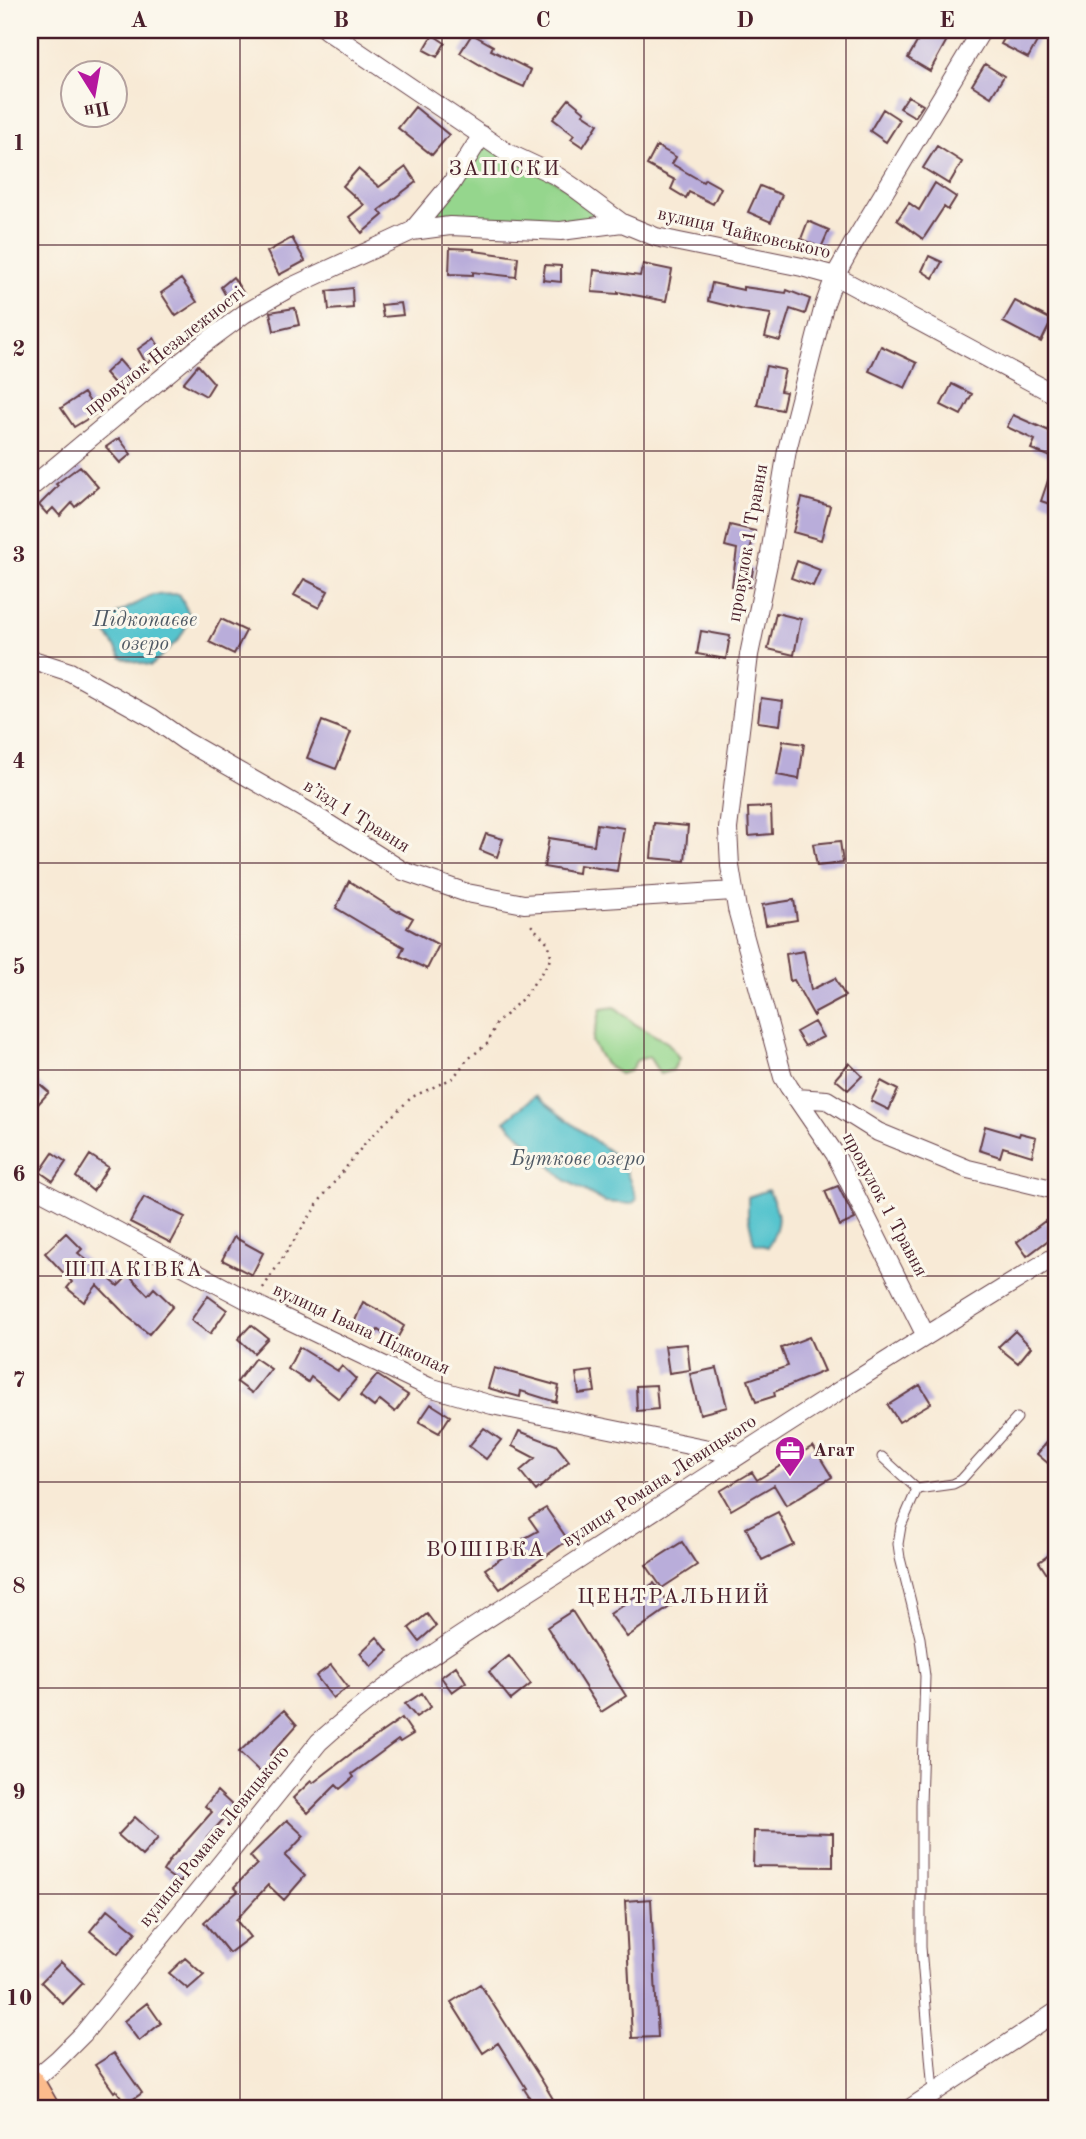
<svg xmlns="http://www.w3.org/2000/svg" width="1086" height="2139" font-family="'Old Standard TT',serif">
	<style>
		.green { fill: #95d68d; stroke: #707a5c; stroke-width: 2 }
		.water { fill: #57c4ce; stroke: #50727c; stroke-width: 2 }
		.building { fill: #b9adda }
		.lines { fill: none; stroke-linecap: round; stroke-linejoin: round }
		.lane-casing { stroke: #643d45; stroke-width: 11 }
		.street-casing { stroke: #643d45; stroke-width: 20 }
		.primary-casing { stroke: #643d45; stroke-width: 31 }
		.path { stroke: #643d45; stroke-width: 2.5; stroke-dasharray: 2 5; stroke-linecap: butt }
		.lane { stroke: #fff; stroke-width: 9 }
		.street { stroke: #fff; stroke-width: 18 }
		.primary { stroke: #fbbb8c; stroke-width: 28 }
		.grid { fill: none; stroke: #4a1f2b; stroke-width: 2; stroke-opacity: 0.55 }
		.labels { text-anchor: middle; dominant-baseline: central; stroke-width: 6; stroke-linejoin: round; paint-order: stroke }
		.street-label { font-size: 19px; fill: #4a1f2b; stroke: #fbf7ec }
		.poi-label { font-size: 19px; font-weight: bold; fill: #4a1f2b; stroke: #fbf7ec; text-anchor: start }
		.neighbourhood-label { font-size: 21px; letter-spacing: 2px; fill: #4a1f2b; stroke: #fbf7ec }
		.water-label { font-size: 21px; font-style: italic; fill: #4f5964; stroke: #fbf7ec }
		.neatline { fill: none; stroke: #4a1f2b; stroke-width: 2.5 }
		.grid-label { font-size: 23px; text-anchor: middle; font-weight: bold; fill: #4a1f2b }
	</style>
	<rect width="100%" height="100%" fill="#fbf7ec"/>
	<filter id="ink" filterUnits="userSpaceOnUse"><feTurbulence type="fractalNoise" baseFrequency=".0143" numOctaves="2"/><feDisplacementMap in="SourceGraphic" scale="14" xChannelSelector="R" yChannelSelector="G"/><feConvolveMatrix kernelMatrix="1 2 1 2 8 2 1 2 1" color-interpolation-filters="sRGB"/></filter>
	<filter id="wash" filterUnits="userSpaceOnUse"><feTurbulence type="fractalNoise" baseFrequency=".00686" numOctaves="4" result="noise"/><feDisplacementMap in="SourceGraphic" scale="28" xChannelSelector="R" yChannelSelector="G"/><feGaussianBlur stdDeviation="1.57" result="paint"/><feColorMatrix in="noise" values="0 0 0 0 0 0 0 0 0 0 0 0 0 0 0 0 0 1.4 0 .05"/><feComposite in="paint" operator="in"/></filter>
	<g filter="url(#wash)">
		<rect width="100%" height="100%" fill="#f8ead6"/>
		<path class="green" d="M482,135L622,223L450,226L425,217Z
			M615,1007L635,1024L668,1043L679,1058L673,1070L660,1074L649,1057L637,1060L630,1071L620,1074L605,1064L592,1042L601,1009Z"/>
		<path class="water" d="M179,594L191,618L179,639L151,666L122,658L105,631L117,614L152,595Z
			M535,1096L622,1161L637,1199L632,1204L605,1202L565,1180L505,1121Z
			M768,1190C781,1214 781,1223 768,1247L754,1243L748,1216V1197Z"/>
		<g id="blocks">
			<path class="building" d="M924,30H928L947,40L930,71L908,58Z
				M1009,30H1039L1035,36L1039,38L1028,58L1001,44Z
				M472,34L493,46L491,50L531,70L524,87L499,76L460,53Z
				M433,35L445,43L437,57L424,50Z
				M985,64L1004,76L991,97L972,85Z
				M908,96L923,105L915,117L900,108Z
				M569,99L585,112L583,114L598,124L583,147L571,139L574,135L553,119Z
				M415,107L449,135L432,155L398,128Z
				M883,109L900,120L886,142L870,131Z
				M657,146L676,157L672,164L703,182L705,179L721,188L713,204L689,192L686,198L671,189L675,180L647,165Z
				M937,146L962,162L949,184L923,168Z
				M406,167L416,182L379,210L383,215L362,233L349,217L364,205L343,186L358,169L379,187Z
				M935,183L956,197L948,210L944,207L923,239L897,220L909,203L919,210Z
				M760,186L782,195L771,222L748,212Z
				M808,221L829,230L821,248L801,239Z
				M292,238L305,261L279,275L267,252Z
				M450,248L474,249V251L518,257L516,277L473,272V275L449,274Z
				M929,256L942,262L933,278L922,271Z
				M643,264L672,270L666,301L618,292V294L592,292L594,270L640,276Z
				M545,265L561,266V282L543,280Z
				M233,277L244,294L230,303L221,287Z
				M181,279L197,302L176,316L161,293Z
				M712,283L743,290V287L786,293L787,290L810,299L805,314L790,309L780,341L765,337L771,314L744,310L708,301Z
				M352,288L353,308L329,310L327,291Z
				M1015,301L1052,320L1041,342L1003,322Z
				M401,303L403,315L383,317L381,305Z
				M295,308L299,325L274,331L270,312Z
				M154,338L163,353L146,363L138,349Z
				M881,346L917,363L905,388L869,371Z
				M119,360L136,379L122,392L105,373Z
				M198,365L214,383L206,396L183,383Z
				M766,366L785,370L780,391L786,392L782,410L757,405Z
				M952,384L972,394L961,415L941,405Z
				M84,393L97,413L74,427L61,408Z
				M1013,415L1056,434V459L1031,449L1035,440L1007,427Z
				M119,438L131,454L120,463L106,447Z
				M1054,463H1056V506L1041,501Z
				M80,466L98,487L75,507L72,503L60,516L53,508L47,514L39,505L58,486L56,484Z
				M802,498L830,506L821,540L793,532Z
				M730,525L755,531L746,567L753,569L750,587L732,586L737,549L725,546Z
				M797,561L820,570L813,586L791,578Z
				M304,579L328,591L319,608L294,595Z
				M776,613L801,619L794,655L768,649Z
				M221,619L246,631L234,654L209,642Z
				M701,631L730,636L726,659L697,654Z
				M761,698L783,701L780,725L758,722Z
				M322,721L351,732L336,769L307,758Z
				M783,741L804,744L799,779L777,775Z
				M771,807L772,834L749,836L748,808Z
				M654,823L688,826L685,861L651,858Z
				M597,824L624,828L617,871L579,865L578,873L544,867L549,838L594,845Z
				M486,834L503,839L497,857L480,850Z
				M840,841L843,863L817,866L813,844Z
				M349,881L398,912L399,911L413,918L407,928L439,945L427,969L400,956L404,947L371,929L336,908Z
				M794,900L797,920L766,925L762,905Z
				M804,951L811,990L835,978L845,996L815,1012L814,1016L794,980L790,981L786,954Z
				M814,1022L823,1037L805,1046L796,1032Z
				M849,1063L862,1076L848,1090L835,1079Z
				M36,1081L49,1092L30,1113V1088Z
				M881,1081L898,1090L889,1110L871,1101Z
				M985,1126L1019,1136L1020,1133L1036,1137L1032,1156L1003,1147L1000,1157L979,1150Z
				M53,1153L66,1162L53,1181L40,1172Z
				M90,1155L108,1167L93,1191L76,1177Z
				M838,1186L855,1219L840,1226L825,1191Z
				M144,1197L185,1217L171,1243L130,1222Z
				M1045,1221L1055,1235L1027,1256L1017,1242Z
				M66,1233L82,1249L78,1253L118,1286L129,1275L148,1295L154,1288L173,1306L149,1334L128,1317L97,1285L84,1302L67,1288L72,1282L45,1253Z
				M234,1237L263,1253L252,1275L222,1260Z
				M208,1296L227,1310L210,1334L191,1320Z
				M363,1302L386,1314L404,1326L395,1342L378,1330L376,1333L354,1323Z
				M251,1325L268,1338L254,1353L238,1339Z
				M1015,1331L1031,1347L1018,1363L998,1347Z
				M809,1337L824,1371L774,1392L775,1396L756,1402L748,1380L788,1366L781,1348Z
				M687,1344L690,1370L669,1373L665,1346Z
				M299,1347L338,1371L342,1366L356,1379L339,1399L311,1377L308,1382L288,1369Z
				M255,1358L271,1369L252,1393L237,1382Z
				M494,1368L559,1386L556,1402L521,1391L520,1397L488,1388Z
				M717,1368L727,1407L700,1414L690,1374Z
				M592,1371L595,1392L579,1394L576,1373Z
				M377,1375L408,1395L395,1412L380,1400L374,1407L360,1396Z
				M656,1385L658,1409L637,1411L636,1386Z
				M920,1385L931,1403L899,1422L888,1405Z
				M431,1404L450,1416L439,1433L419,1422Z
				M484,1428L501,1440L486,1459L469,1446Z
				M519,1431L556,1445L569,1461L536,1491L520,1471L535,1458L512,1446Z
				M1056,1432V1470L1037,1454Z
				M813,1446L832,1477L786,1505L774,1485L731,1510L720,1491L752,1472L757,1480Z
				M546,1508L568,1540L500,1589L485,1569L517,1548L514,1544L538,1531L529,1518Z
				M778,1512L794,1545L762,1560L746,1528Z
				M682,1542L697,1565L662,1588L646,1565Z
				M1056,1550V1588L1039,1562Z
				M654,1583L671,1606L627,1637L610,1614Z
				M572,1611L626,1696L601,1712L547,1627Z
				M427,1614L436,1626L419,1641L409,1628Z
				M377,1637L388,1651L371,1667L360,1653Z
				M509,1656L531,1684L511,1700L489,1672Z
				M331,1665L348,1687L333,1698L316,1676Z
				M456,1666L466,1682L452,1692L441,1677Z
				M422,1693L431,1707L416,1717L405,1704Z
				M284,1710L297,1725L270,1755L276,1761L262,1774L239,1752Z
				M402,1718L413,1734L400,1742L398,1740L352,1774L354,1777L340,1789L336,1785L308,1813L293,1798L311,1781L313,1783L352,1753Z
				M217,1791L234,1807L206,1839L212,1844L190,1867L180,1883L163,1871L171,1858L212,1812L205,1806Z
				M135,1817L158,1838L142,1856L118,1835Z
				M287,1820L304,1836L285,1856L305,1876L284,1900L268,1885L236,1920L250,1937L229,1953L204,1922L238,1891L234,1887L257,1864L250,1856Z
				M754,1831L833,1833V1867L753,1866Z
				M651,1899L658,2037L632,2038L625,1901Z
				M108,1909L136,1932L118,1954L90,1931Z
				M185,1958L204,1975L188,1989L169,1973Z
				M61,1962L83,1983L63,2004L41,1982Z
				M480,1984L541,2079L559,2109H537L524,2089L526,2088L498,2043L483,2053L451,2002Z
				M147,2003L161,2023L139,2041L124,2021Z
				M114,2053L142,2093L126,2104L116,2090L114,2092L95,2065Z"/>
		</g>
	</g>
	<g filter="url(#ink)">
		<use href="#blocks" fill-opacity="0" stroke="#643d45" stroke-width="2"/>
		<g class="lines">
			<g class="lane-casing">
				<path id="lane" d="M882,1457L917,1489L901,1526L898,1544L900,1558L920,1638L925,1676L921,1805V1947L933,2092
					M917,1489L953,1484L961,1480L1017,1418"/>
			</g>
			<g class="street-casing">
				<path id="street" d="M326,30L506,152L557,176L572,186L622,223L656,237L679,242L802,267L835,276L1056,395
					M412,231L451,184L482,135
					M30,488L198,348L244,314L289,288L412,231L450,226L561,231L622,223
					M30,659L70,672L151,717L185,741L311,813L403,871L467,893L524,904L733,891
					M796,1098L827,1100L878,1132L968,1169L1056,1190
					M30,1185L253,1303L429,1387L492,1405L738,1455
					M926,1336L835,1154L789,1087L783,1077L737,909L730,866L728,829L749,655L770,554L787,450L824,306L835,276L853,244L982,30
					M30,2083L58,2059L83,2034L319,1742C401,1668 500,1612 592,1551C745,1451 899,1351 1056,1256
					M909,2109L1056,2012"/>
			</g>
			<g class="primary-casing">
				<path id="primary" d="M30,2083L45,2109"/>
			</g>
			<path class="path" d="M263,1288L321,1199L370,1137L412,1097L453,1078L467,1060L488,1043L496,1024L524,997L549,962L551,952L548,943L528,922"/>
			<use href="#lane" class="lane"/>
			<use href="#street" class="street"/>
			<use href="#primary" class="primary"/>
		</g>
	</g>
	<path class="grid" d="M240,30V2109M442,30V2109M644,30V2109M846,30V2109M30,245H1056M30,451H1056M30,657H1056M30,863H1056M30,1070H1056M30,1276H1056M30,1482H1056M30,1688H1056M30,1894H1056"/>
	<defs>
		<g id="office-pin" transform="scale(1.575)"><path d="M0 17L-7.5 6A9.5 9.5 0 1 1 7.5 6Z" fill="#b5179e" stroke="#fbf7ec"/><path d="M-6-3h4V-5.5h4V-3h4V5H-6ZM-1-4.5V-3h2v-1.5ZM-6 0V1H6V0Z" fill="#fff"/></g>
	</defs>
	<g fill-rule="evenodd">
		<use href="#office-pin" x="790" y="1451"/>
	</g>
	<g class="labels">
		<g class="street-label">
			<text transform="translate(744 234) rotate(13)">вулиця Чайковського</text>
			<text transform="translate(165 352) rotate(-38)">провулок Незалежності</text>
			<text transform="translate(749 543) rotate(-80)">провулок 1 Травня</text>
			<text transform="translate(356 817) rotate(32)">в’їзд 1 Травня</text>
			<text transform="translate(884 1205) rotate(62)">провулок 1 Травня</text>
			<text transform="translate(361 1330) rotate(25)">вулиця Івана Підкопая</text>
			<text transform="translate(660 1482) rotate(-33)">вулиця Романа Левицького</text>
			<text transform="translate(215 1837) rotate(-51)">вулиця Романа Левицького</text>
		</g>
		<g class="poi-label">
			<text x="813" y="1451">Агат</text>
		</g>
		<g class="neighbourhood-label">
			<text x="505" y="169">ЗАПІСКИ</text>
			<text x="134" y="1270">ШПАКІВКА</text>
			<text x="486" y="1550">ВОШІВКА</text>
			<text x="674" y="1597">ЦЕНТРАЛЬНИЙ</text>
		</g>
		<g class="water-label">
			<text x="145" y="620">Підкопаєве<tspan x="145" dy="24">озеро</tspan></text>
			<text x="578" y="1159">Буткове озеро</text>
		</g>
	</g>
	<rect width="1086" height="2139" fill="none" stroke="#fbf7ec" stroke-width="77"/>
	<g transform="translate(94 94) rotate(169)"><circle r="33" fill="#fbf7ec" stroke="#b4a19f" stroke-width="2"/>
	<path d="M0-5L12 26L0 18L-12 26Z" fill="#b5179e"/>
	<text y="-10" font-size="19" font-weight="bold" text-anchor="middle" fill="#4a1f2b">Пн</text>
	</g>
	<rect x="38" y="38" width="1010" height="2062" class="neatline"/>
	<g class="grid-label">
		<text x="139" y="27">A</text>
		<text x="341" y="27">B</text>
		<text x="543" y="27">C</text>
		<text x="745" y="27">D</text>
		<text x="947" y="27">E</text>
		<text x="19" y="150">1</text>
		<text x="19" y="356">2</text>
		<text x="19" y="562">3</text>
		<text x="19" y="768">4</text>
		<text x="19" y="974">5</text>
		<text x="19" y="1181">6</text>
		<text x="19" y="1387">7</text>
		<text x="19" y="1593">8</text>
		<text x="19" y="1799">9</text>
		<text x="19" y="2005">10</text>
	</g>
</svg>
